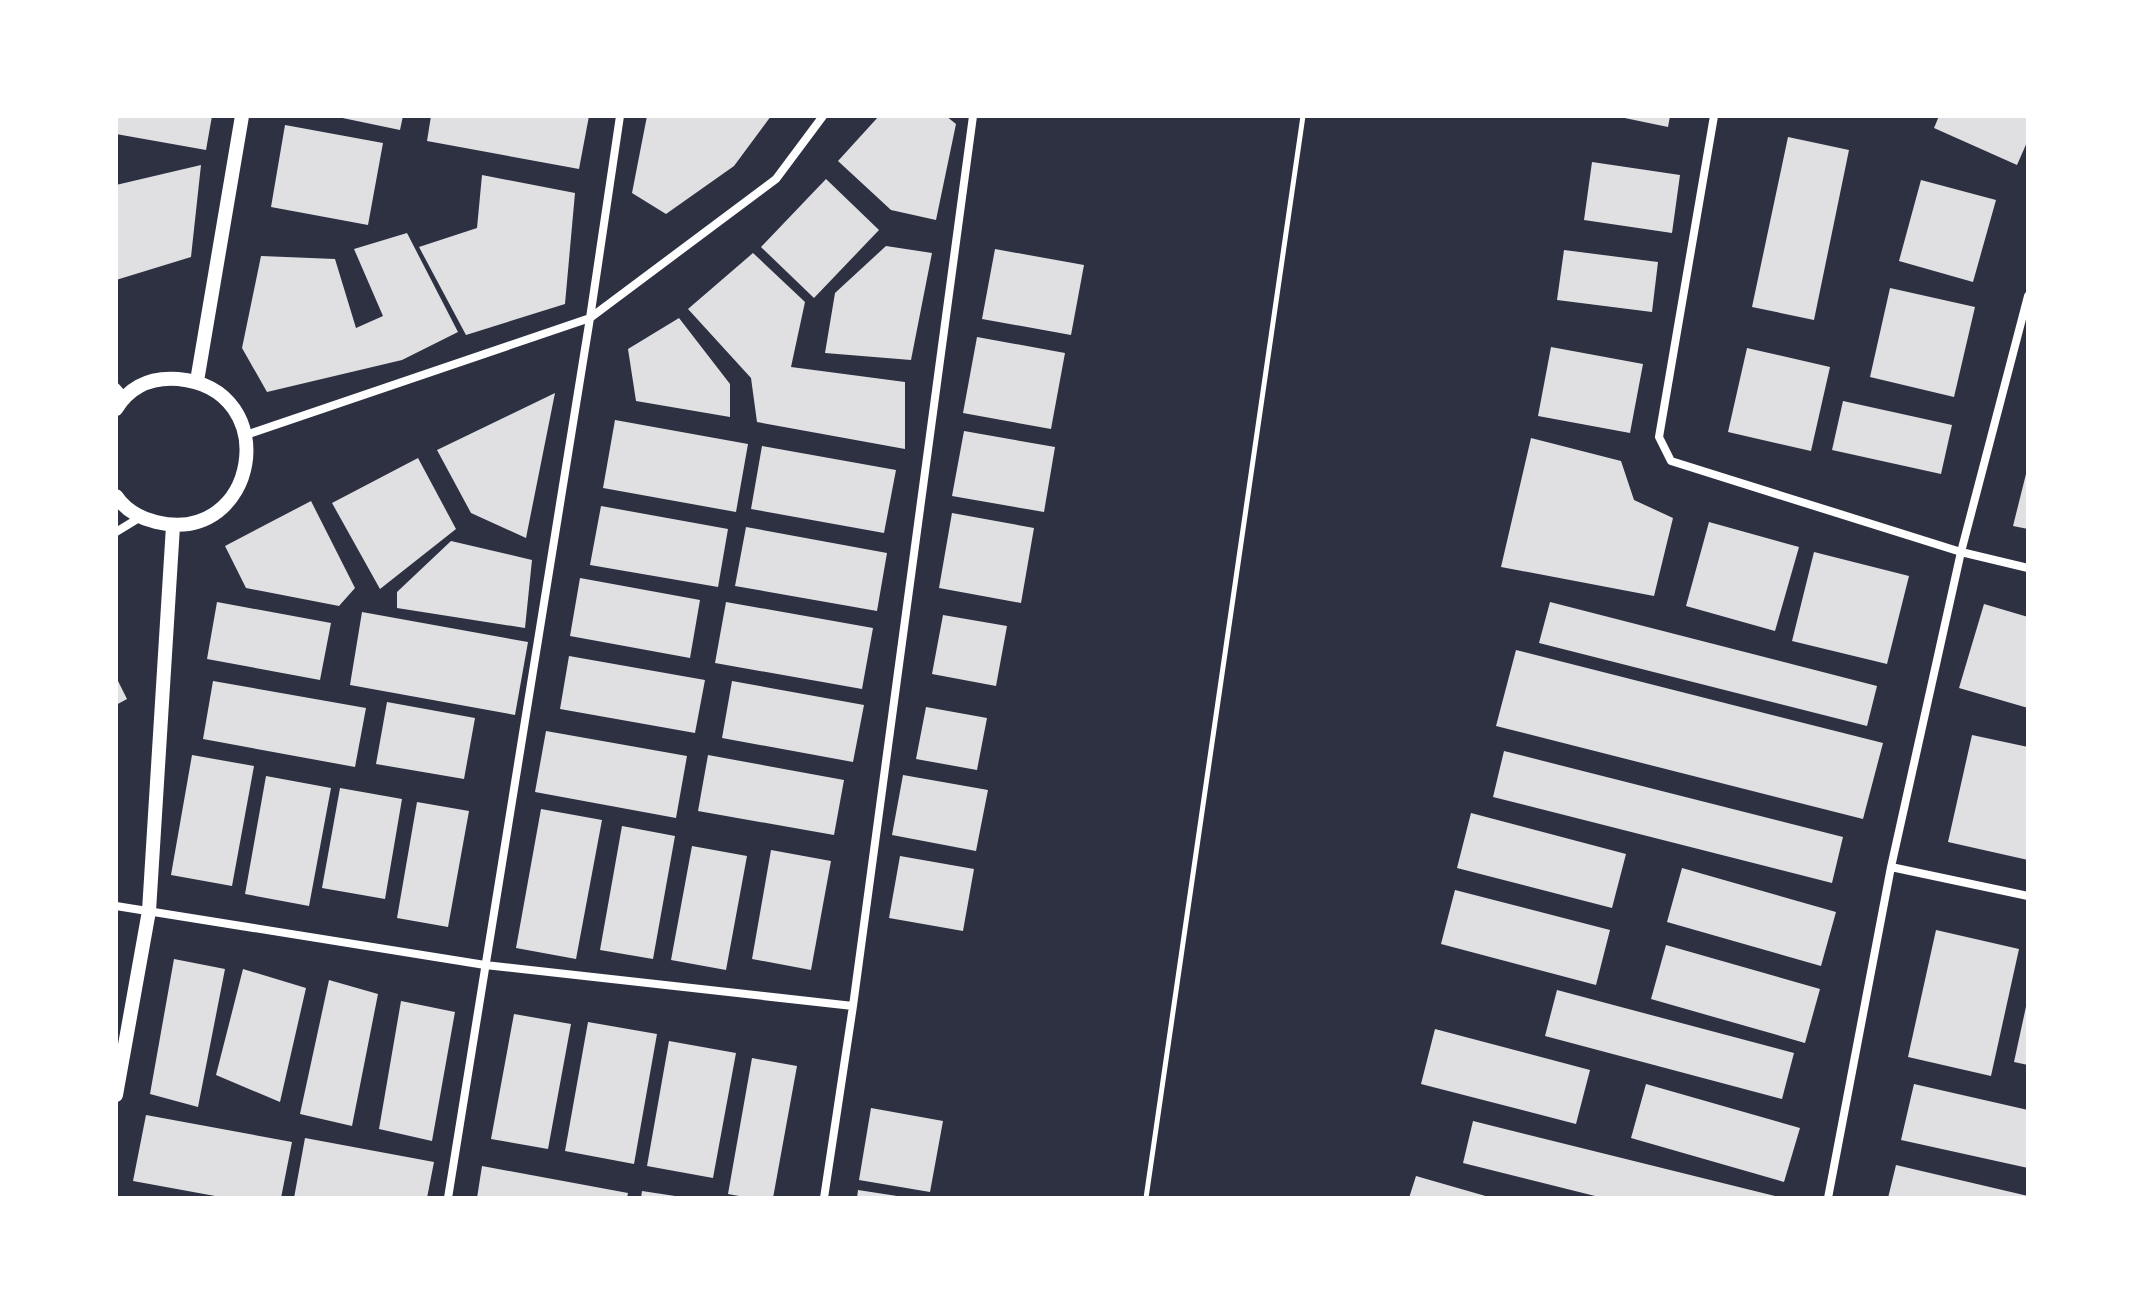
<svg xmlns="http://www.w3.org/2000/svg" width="2144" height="1314" font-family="'Roboto Condensed',sans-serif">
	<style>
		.building { fill: #e0e0e3 }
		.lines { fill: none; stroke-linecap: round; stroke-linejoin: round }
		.path { stroke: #fff; stroke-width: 5 }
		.minor { stroke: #fff; stroke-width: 8 }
		.tertiary { stroke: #fff; stroke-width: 14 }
	</style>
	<rect width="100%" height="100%" fill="#2d3142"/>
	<path class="building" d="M116,116H212L206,150L116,134Z
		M333,116H403L400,130Z
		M431,116H589L579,169L427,141Z
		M647,116H771L734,166L666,214L632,193Z
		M879,116H946L956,124L936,220L891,210L838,161Z
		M1615,116H1670L1668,127Z
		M1939,116H2028V140L2017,165L1934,128Z
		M285,125L383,143L368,225L271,207Z
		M1788,137L1849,150L1814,320L1752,307Z
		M1592,162L1680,175L1672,233L1584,220Z
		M201,165L191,257L116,280V185Z
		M482,175L575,193L565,304L466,335L419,247L477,228Z
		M826,179L879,230L814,298L761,247Z
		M1921,180L1996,200L1973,282L1899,261Z
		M407,233L458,332L402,360L267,392L242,348L261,256L335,259L356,328L383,316L354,249Z
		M886,246L932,253L911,360L825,353L835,293Z
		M995,249L1084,265L1071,335L982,319Z
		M1564,250L1658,262L1652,312L1557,300Z
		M753,253L805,302L791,367L905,382V449L757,422L751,378L688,309Z
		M1890,288L1975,307L1954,397L1870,377Z
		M679,318L730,384V417L636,401L628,349Z
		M977,337L1065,353L1051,429L963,413Z
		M1551,347L1643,364L1630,433L1538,416Z
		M1747,348L1830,367L1811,451L1728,432Z
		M555,393L526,538L471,513L437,450Z
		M1843,401L1952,425L1941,474L1832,450Z
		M615,420L748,444L736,512L603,488Z
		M964,431L1055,447L1044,512L952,496Z
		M1531,438L1621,461L1634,500L1673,518L1654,596L1501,567Z
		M762,446L896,470L884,533L751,509Z
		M418,458L456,529L380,589L332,503Z
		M2027,470H2028V529L2013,526Z
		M311,501L355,588L339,606L246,588L225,546Z
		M601,506L728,529L718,587L590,565Z
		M952,513L1034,528L1021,603L939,588Z
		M1709,522L1799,547L1775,631L1686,606Z
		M746,527L887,553L877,611L735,586Z
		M451,541L532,560L525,628L397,608V592Z
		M1814,552L1909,576L1887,664L1792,641Z
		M580,578L700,600L690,658L570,636Z
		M217,602L331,623L320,680L207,659Z
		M726,602L873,628L862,689L715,663Z
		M1550,602L1877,686L1867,726L1539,643Z
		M1984,604L2028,617V708L1959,688Z
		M362,612L528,642L515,715L350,685Z
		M943,615L1007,626L996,686L932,674Z
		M1516,650L1883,743L1863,819L1496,726Z
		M569,656L705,680L695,733L560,709Z
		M116,677L127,699L116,705Z
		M213,681L366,708L355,767L203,739Z
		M732,681L864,705L853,762L722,738Z
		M387,702L475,718L464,779L376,764Z
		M926,707L987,718L977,770L916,759Z
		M546,731L687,756L676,818L535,792Z
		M1972,735L2028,747V860L1948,842Z
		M1504,751L1843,837L1832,883L1493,797Z
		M192,755L254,766L232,886L171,875Z
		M708,755L844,780L834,835L698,811Z
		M903,775L988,790L976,851L892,835Z
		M266,776L331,788L309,906L245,894Z
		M340,788L402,799L385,899L322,888Z
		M417,802L469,811L448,927L397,918Z
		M541,809L602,820L576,959L516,948Z
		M1471,813L1626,854L1612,908L1457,868Z
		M622,826L675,836L653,959L600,950Z
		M692,846L747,856L726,970L671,960Z
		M771,850L831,861L811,970L752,959Z
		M900,856L974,869L963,931L889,918Z
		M1682,868L1836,912L1821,966L1667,922Z
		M1455,890L1610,930L1596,985L1441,944Z
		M1936,930L2019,949L1991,1076L1908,1057Z
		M1666,945L1820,989L1805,1043L1651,999Z
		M174,959L225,969L198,1107L150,1094Z
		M243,969L306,988L280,1102L216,1075Z
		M329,980L378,994L352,1126L300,1114Z
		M1557,990L1794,1053L1782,1099L1545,1036Z
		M401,1001L455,1012L432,1141L379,1129Z
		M2027,1002L2028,1003V1065L2014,1062Z
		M514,1014L571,1024L548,1149L491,1139Z
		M588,1022L657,1034L634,1164L565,1151Z
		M1435,1029L1590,1070L1576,1124L1421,1084Z
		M669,1041L736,1053L713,1178L647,1166Z
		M752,1058L797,1066L773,1198H750L728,1194Z
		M1646,1084L1800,1128L1784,1182L1631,1138Z
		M1914,1084L2028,1110V1168L1901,1140Z
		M871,1108L943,1121L930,1192L859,1180Z
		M146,1115L292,1142L281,1198H226L133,1181Z
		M1473,1121L1779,1197V1198H1603L1463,1163Z
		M305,1138L434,1162L427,1198H294Z
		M1896,1165L2028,1196V1198H1888Z
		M482,1166L628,1193L627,1198H477Z
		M1416,1176L1489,1197V1198H1409Z
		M858,1190L897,1196L896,1198H857Z
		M642,1191L675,1196V1198H641Z"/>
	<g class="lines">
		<path class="path" d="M1146,1198L1303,116"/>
		<path class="minor" d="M1714,116L1659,437L1671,461L1961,552L2028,568
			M116,387L124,396
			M246,435L590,318L776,179L823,116
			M116,532L139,518
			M1891,867L2028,896
			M116,906L485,965L853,1006
			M448,1198L590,318L620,116
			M824,1198L853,1006L973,116
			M1828,1198L1891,867L1961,552L2028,296"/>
		<path class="tertiary" d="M197,381L242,116
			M116,409C130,386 152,377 178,379C285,389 258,547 156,522C139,518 126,511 116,496
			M116,1095L149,911L173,526"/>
	</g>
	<rect width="2144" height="1314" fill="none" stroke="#ffffff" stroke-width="236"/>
</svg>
